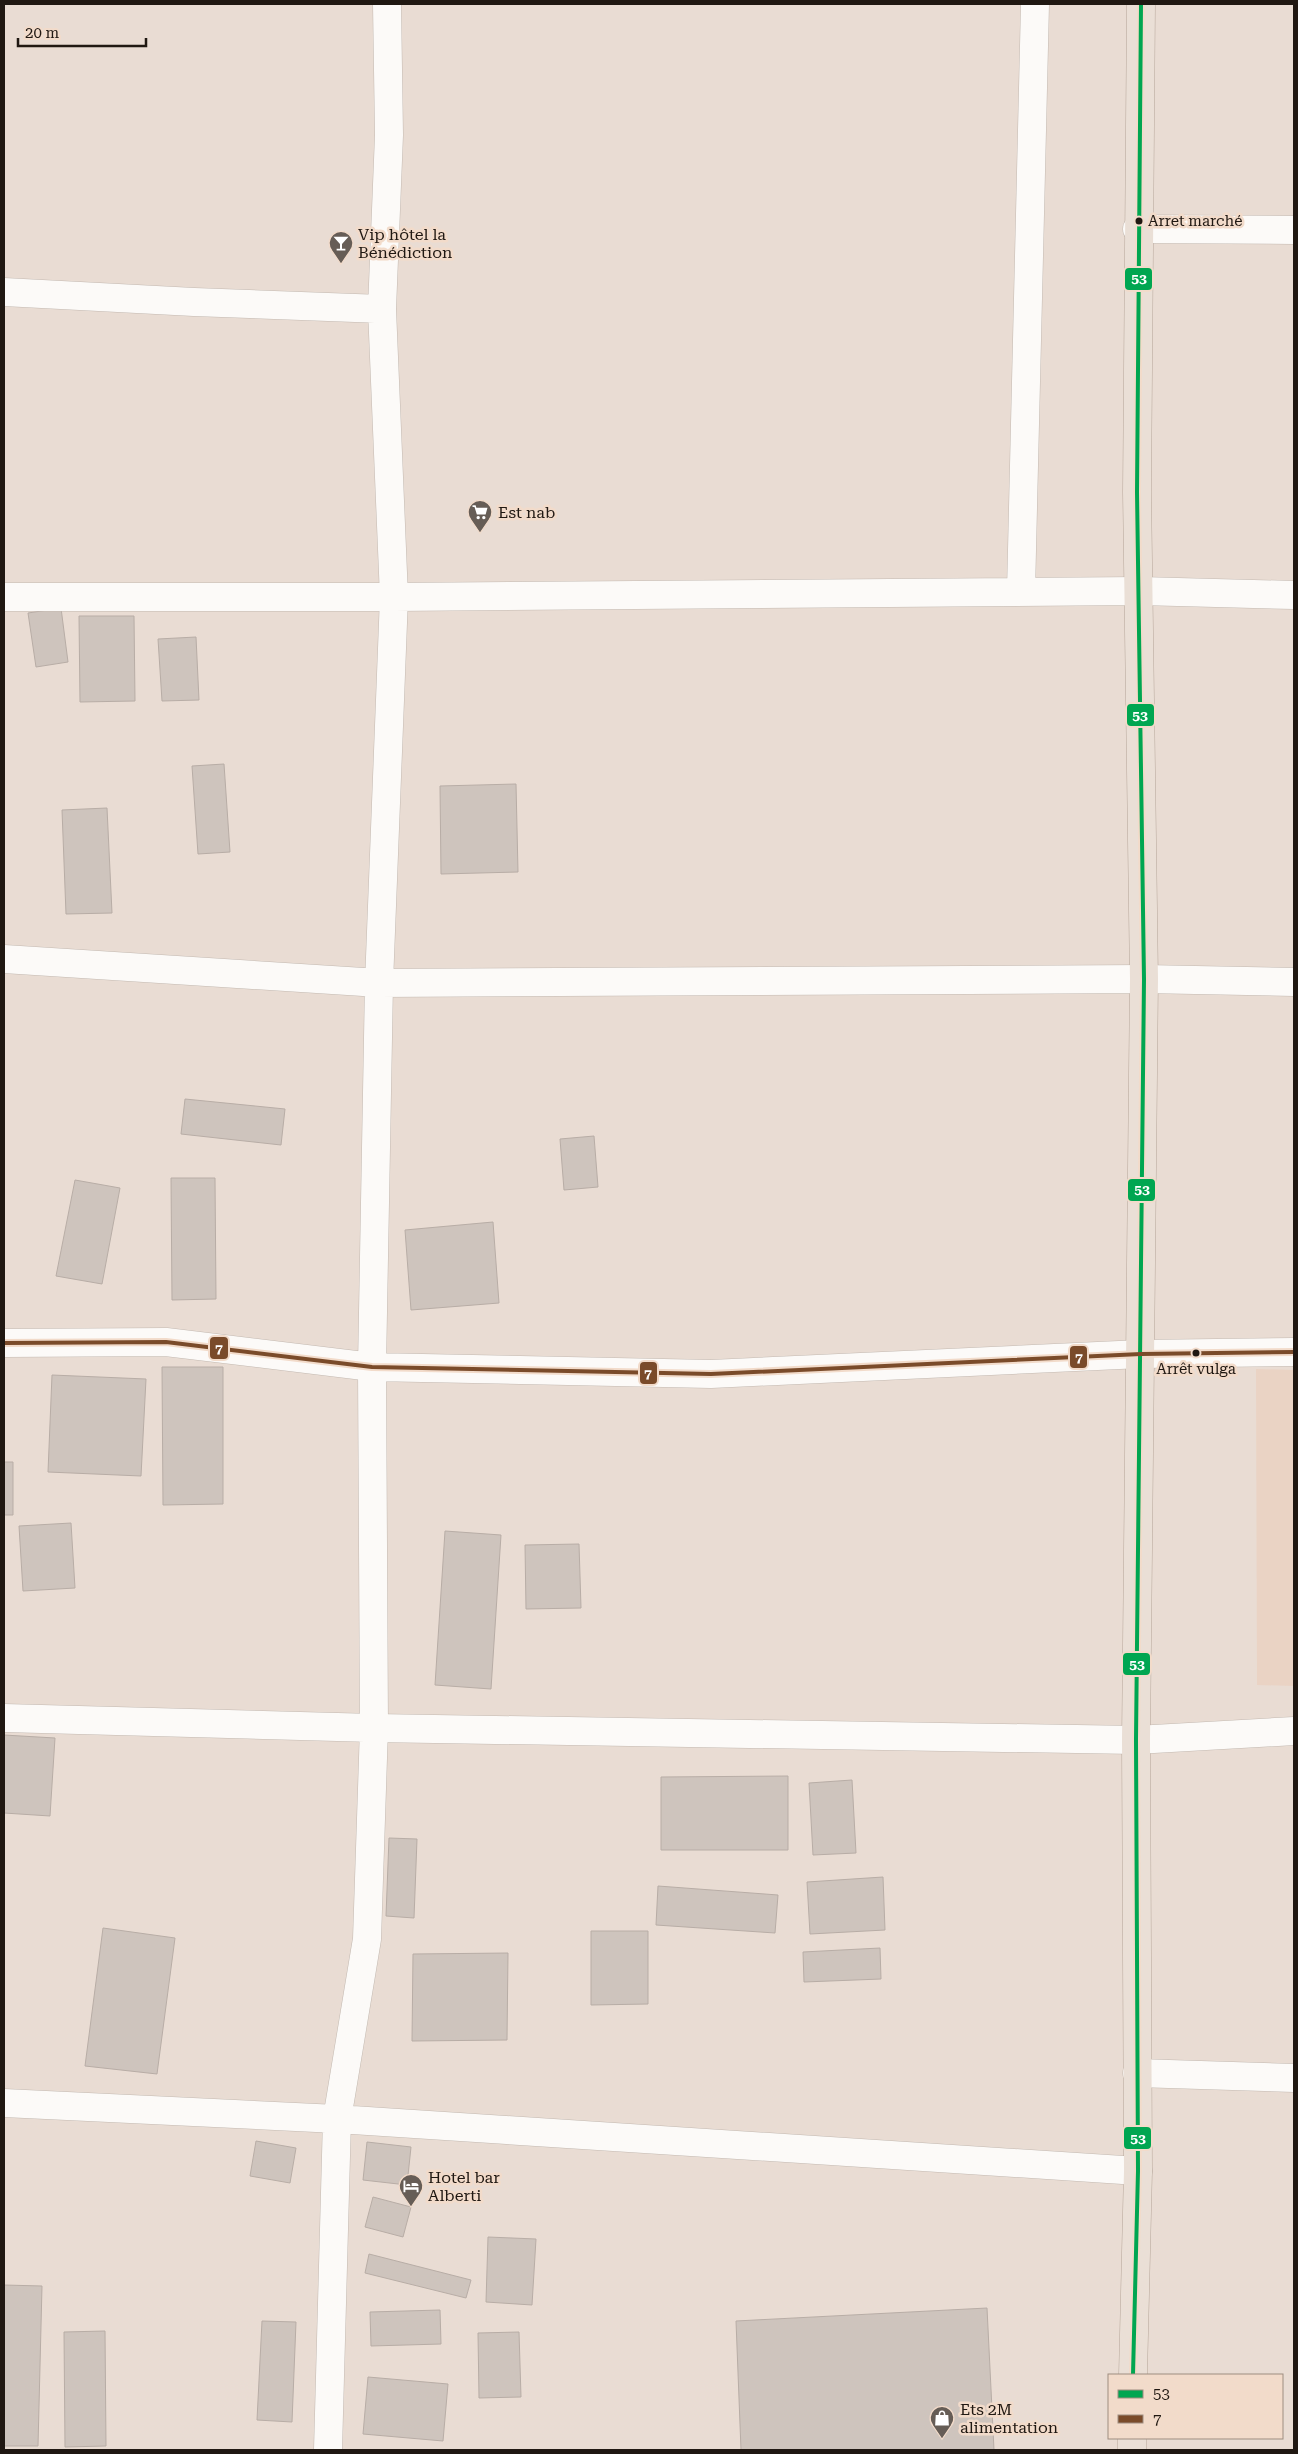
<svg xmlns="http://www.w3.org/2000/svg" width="1298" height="2454" font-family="'Roboto Serif',serif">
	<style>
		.built { fill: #ead3c4 }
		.building { fill: #cec4bd; stroke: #b8ada6 }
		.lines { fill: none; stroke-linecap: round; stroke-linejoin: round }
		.street-casing { stroke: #c3b9b1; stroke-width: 29 }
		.highway-casing { stroke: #b6a69a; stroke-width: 29 }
		.street { stroke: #fcfaf8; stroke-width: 28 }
		.highway { stroke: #eadfd6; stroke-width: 28 }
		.bus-1-casing { stroke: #f2dbca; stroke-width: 8 }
		.bus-2-casing { stroke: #f2dbca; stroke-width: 8 }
		.bus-1 { stroke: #00a651; stroke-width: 4 }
		.bus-2 { stroke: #7a4b2a; stroke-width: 4 }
		.bus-dot { fill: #201812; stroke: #f2dbca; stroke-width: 2 }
		.labels { text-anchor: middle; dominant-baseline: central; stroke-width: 5; stroke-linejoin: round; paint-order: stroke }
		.bus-label { font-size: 15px; fill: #201812; stroke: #f2dbca; text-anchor: start }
		.poi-label { font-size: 16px; fill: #201812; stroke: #f2dbca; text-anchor: start }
		.line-badge { stroke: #f2dbca; stroke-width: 2 }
		.badge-label { font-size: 14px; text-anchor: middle; font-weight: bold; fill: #fff }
	</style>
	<rect width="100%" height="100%" fill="#e9dcd3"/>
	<path class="built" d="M1256,1369L1294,1370V1686L1257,1685Z"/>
	<path class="building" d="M61,608L68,662L36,667L28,613Z
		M79,616H134L135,701L80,702Z
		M196,637L199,700L162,701L158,639Z
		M224,764L230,852L198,854L192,766Z
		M516,784L518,872L441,874L440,786Z
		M107,808L112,913L66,914L62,810Z
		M185,1099L285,1109L281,1145L181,1134Z
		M594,1136L598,1187L564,1190L560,1139Z
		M171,1178H215L216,1299L172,1300Z
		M75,1180L120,1188L102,1284L56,1276Z
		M493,1222L499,1303L411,1310L405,1230Z
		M162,1367H223V1504L163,1505Z
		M52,1375L146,1379L141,1476L48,1472Z
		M4,1462H13V1515H4Z
		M71,1523L75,1588L23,1591L19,1526Z
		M445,1531L501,1535L491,1689L435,1685Z
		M579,1544L581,1608L526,1609L525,1545Z
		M4,1735L55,1738L50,1816L4,1813Z
		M788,1776V1850H661V1777Z
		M852,1780L856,1853L813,1855L809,1783Z
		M389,1838L417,1839L414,1918L386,1916Z
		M883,1877L885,1930L810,1934L807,1882Z
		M658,1886L778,1895L775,1933L656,1925Z
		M103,1928L175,1938L157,2074L85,2066Z
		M591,1931H648V2004L591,2005Z
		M880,1948L881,1979L804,1982L803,1952Z
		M508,1953L507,2040L412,2041L413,1954Z
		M256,2141L296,2148L290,2183L250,2176Z
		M367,2142L411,2147L407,2185L363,2180Z
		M373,2197L411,2207L403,2237L365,2227Z
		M488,2237L536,2239L532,2305L486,2302Z
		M369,2254L471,2280L466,2298L365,2273Z
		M4,2285L42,2286L38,2446H4Z
		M987,2308L994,2450H741L736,2321Z
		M440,2310L441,2344L371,2346L370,2312Z
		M262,2321L296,2322L292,2422L257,2420Z
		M105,2331L106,2446L65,2447L64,2332Z
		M519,2332L521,2397L479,2398L478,2333Z
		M368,2377L448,2384L443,2441L363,2434Z"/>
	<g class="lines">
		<g class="street-casing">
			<path id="street" d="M1137,229L1294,230
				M4,292L194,302L382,309
				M1021,592L1035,4
				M4,597H394L1140,591L1294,595
				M4,959L379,983L1144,979L1294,982
				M4,1343L166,1342L372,1367L711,1374L1141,1354L1294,1352
				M4,1718L374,1728L1136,1740L1294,1731
				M1137,2073L1294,2078
				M4,2103L337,2119L1138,2171
				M328,2450L337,2119L367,1939L374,1728L372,1367L379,983L394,597L382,309L389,135L387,4"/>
		</g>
		<g class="highway-casing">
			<path id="highway" d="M1133,2375L1138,2171L1136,1740L1144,979L1137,492L1141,4
				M1132,2450V2438"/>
		</g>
		<use href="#street" class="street"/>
		<use href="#highway" class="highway"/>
		<g class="bus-1-casing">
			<path id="bus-1" d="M1133,2375L1138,2171L1136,1740L1144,979L1137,492L1141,4"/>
		</g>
		<g class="bus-2-casing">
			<path id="bus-2" d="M4,1343L166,1342L372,1367L711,1374L1141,1354L1294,1352"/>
		</g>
		<use href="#bus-1" class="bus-1"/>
		<use href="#bus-2" class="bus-2"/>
	</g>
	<defs>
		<g id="bar-pin" transform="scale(1.25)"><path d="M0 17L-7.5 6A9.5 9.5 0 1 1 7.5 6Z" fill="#665d56" stroke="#f2dbca"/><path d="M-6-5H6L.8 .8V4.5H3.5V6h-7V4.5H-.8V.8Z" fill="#fff"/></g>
		<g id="supermarket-pin" transform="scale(1.25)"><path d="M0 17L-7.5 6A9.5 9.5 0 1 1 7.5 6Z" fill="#665d56" stroke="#f2dbca"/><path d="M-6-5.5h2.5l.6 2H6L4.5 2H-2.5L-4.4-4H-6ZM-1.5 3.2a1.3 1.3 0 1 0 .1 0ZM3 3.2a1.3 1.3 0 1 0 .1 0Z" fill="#fff"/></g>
		<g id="hotel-pin" transform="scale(1.25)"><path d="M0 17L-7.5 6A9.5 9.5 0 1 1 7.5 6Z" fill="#665d56" stroke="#f2dbca"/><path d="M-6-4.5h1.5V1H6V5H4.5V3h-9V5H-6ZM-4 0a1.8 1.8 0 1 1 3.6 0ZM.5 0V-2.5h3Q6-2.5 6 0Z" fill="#fff"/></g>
		<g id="shop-pin" transform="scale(1.25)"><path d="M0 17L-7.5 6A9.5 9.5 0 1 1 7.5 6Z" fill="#665d56" stroke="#f2dbca"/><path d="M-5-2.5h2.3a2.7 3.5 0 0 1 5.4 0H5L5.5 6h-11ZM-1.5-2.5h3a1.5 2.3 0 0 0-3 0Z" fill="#fff"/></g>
	</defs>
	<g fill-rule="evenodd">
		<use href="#bar-pin" x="341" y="243"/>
		<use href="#supermarket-pin" x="480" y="512"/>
		<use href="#hotel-pin" x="411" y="2186"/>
		<use href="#shop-pin" x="942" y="2418"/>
	</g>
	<g class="bus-dot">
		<circle cx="1139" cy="221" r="4.5"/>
		<circle cx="1196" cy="1353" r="4.5"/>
	</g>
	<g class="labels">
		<g class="bus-label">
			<text x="1148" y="221">Arret marché</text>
			<text x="1196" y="1369" text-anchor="middle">Arrêt vulga</text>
		</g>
		<g class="poi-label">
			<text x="358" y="234">Vip hôtel la<tspan x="358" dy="18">Bénédiction</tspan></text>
			<text x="498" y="512">Est nab</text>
			<text x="428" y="2177">Hotel bar<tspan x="428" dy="18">Alberti</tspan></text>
			<text x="960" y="2409">Ets 2M<tspan x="960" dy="18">alimentation</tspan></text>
		</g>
	</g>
	<g class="line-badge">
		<rect x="1124" y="267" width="29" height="24" rx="5" fill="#00a651"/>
		<rect x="1126" y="703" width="29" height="24" rx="5" fill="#00a651"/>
		<rect x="1127" y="1178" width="29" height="24" rx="5" fill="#00a651"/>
		<rect x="209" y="1336" width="20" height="24" rx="5" fill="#7a4b2a"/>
		<rect x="1069" y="1345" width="19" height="24" rx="5" fill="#7a4b2a"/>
		<rect x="639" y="1361" width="19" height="24" rx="5" fill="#7a4b2a"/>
		<rect x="1122" y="1652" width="29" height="24" rx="5" fill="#00a651"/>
		<rect x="1123" y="2126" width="29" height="24" rx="5" fill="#00a651"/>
	</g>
	<g class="badge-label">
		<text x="1139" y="283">53</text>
		<text x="1140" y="720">53</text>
		<text x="1142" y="1194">53</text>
		<text x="219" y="1353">7</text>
		<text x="1079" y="1362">7</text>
		<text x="648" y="1378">7</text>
		<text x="1137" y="1669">53</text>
		<text x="1138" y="2143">53</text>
	</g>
	<rect width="1298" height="2454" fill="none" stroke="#201812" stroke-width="10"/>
	<rect x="1108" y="2374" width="175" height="65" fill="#f2dbca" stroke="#9e8d80"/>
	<rect x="1118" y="2390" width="25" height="8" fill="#00a651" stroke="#9e8d80"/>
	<text x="1153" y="2399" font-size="15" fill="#201812">53</text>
	<rect x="1118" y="2415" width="25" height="8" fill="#7a4b2a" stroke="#9e8d80"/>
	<text x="1153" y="2424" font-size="15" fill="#201812">7</text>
	<path d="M18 38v8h128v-8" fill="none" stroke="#201812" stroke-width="2.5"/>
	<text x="25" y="38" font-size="15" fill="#201812" stroke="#f2dbca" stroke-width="4" paint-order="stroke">20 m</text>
</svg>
